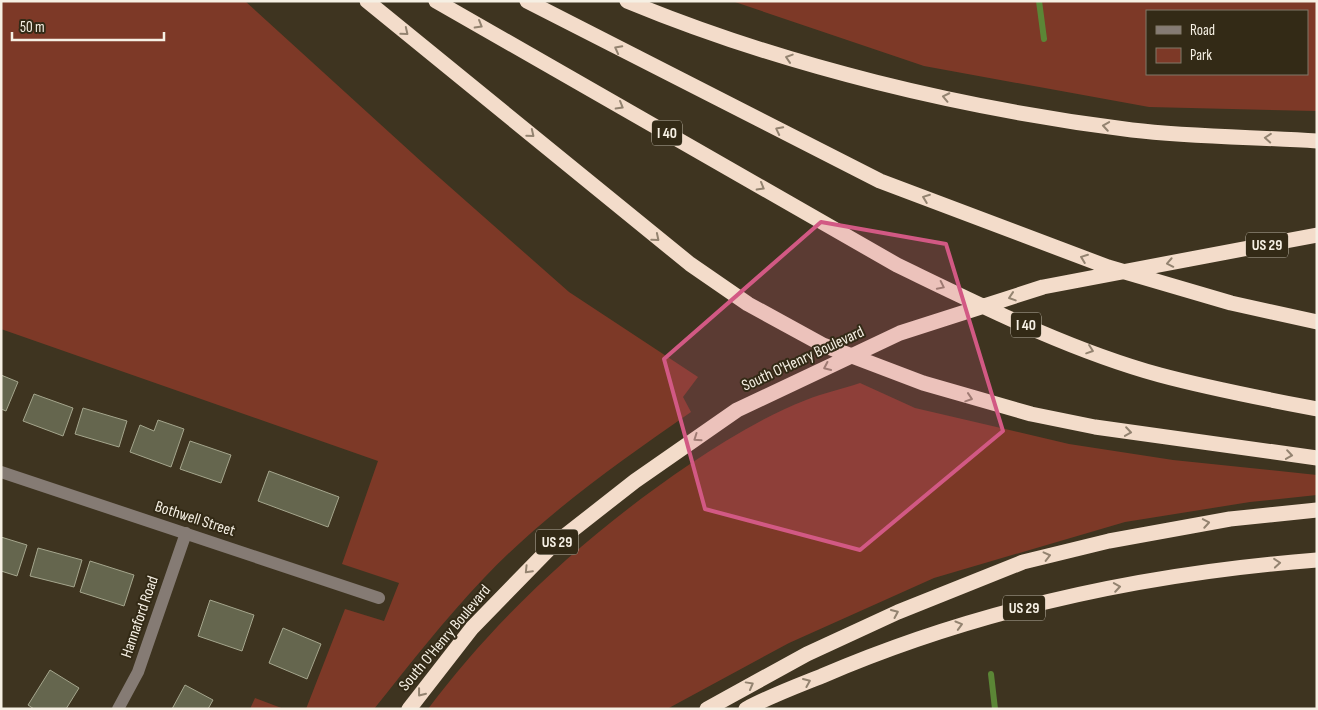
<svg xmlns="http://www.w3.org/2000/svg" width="1318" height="710" font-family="'Sofia Sans Condensed',sans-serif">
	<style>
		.green { fill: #7d3927; fill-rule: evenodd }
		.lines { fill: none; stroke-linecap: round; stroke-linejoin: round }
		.stream { stroke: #5b8636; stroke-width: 6 }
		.building { fill: #65664e; stroke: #a5a68d }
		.minor { stroke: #857b74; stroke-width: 12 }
		.highway { stroke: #f3dcca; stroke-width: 15 }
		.oneway { stroke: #938370 }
		.marked { fill: #d25984; fill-opacity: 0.2; stroke: #d25984; stroke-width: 4; stroke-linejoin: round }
		.labels { text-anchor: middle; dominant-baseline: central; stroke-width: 4; stroke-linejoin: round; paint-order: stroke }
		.shield { fill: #332a16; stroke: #bcb5a6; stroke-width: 1 }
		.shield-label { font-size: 15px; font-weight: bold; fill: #f6f0e4 }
		.street-label { font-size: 16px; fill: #f6f0e4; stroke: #332a16 }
	</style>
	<rect width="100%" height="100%" fill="#3e3420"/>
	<path class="green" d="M1,1H245L424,164L569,292L698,377L683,397L691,412C619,462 545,514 484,578C445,619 410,664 374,709H306L345,609L384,621L399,583L342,564L378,461L1,329Z
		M732,1H1317V111L1149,107L924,66ZM1147,11H1307V74H1147Z
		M860,383L915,408L1069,444L1173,460L1317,475V495L1250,502L1125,522L934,578L789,643L667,709H428C500,613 591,531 690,464C726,440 765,416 806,400C823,393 842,389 860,383Z
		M255,698L284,709H250Z"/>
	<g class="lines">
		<path class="stream" d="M1039,1L1044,39
			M991,674L995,709"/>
	</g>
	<path class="building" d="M1,375L18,382L6,411L1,409Z
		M34,394L73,408L63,436L23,421Z
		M83,408L127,421L119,447L75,434Z
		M158,420L184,429L171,467L130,452L140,425L154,431Z
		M190,441L231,455L221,483L180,469Z
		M269,471L339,497L328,527L258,501Z
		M1,537L27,545L17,576L1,571Z
		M38,548L82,560L74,587L30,576Z
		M90,561L134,575L124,606L80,592Z
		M210,600L254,615L242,651L198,636Z
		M283,628L321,644L307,679L269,663Z
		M50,670L79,688L66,709H34L28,705Z
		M185,685L213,700L208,709H172Z"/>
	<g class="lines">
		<path class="minor" d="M1,472L379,598
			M118,709L138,672L186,533"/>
		<path class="highway" d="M367,1L690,264L748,304L823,345L923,383L1031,414L1095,427L1317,458
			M436,1L897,265C982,306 1069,350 1160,375C1212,389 1265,399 1317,409
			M527,1L880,181L1108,267L1231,303L1317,322
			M627,1C784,66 964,109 1132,130C1193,137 1255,137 1317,141
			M409,709L472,628L552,546L635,481L737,410L900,333L1043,287L1317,235
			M707,709L807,654L898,612L1023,562L1109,541L1230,519L1317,510
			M746,709C770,696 797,686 822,676C978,609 1148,573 1317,560"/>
	</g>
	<defs><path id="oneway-chevron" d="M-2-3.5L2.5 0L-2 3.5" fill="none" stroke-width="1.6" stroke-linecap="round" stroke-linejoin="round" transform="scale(1.25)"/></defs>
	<g class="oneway">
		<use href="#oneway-chevron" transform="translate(479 25) rotate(30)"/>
		<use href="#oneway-chevron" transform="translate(405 32) rotate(39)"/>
		<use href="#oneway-chevron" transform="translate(618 49) rotate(-152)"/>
		<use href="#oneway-chevron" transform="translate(789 58) rotate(-162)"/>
		<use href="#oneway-chevron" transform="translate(946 97) rotate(-168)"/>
		<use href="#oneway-chevron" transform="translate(620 106) rotate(30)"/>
		<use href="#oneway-chevron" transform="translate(1106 126) rotate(-171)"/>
		<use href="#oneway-chevron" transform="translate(779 130) rotate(-153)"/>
		<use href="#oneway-chevron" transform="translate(531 134) rotate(39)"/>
		<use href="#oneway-chevron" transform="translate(1268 138) rotate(-176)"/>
		<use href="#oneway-chevron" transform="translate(761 187) rotate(30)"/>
		<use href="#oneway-chevron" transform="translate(926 198) rotate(-159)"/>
		<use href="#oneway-chevron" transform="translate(656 238) rotate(40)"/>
		<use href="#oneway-chevron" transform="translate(1084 258) rotate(-159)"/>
		<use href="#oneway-chevron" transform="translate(1170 263) rotate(169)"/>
		<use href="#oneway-chevron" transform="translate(941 286) rotate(26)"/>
		<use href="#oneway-chevron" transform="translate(1012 297) rotate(162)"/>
		<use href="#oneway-chevron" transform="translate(1090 350) rotate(19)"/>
		<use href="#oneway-chevron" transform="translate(827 367) rotate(155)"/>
		<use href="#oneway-chevron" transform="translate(969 398) rotate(18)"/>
		<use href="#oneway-chevron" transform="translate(1128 432) rotate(8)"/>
		<use href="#oneway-chevron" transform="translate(697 438) rotate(145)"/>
		<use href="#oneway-chevron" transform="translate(1289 455) rotate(8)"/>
		<use href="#oneway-chevron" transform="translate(1206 523) rotate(-10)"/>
		<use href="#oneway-chevron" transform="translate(1047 556) rotate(-14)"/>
		<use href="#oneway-chevron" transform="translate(1277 563) rotate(-5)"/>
		<use href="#oneway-chevron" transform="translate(528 570) rotate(134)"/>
		<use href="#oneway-chevron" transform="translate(1117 587) rotate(-9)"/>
		<use href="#oneway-chevron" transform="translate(895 613) rotate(-24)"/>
		<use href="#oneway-chevron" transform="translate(959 625) rotate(-16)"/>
		<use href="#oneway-chevron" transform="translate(807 682) rotate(-23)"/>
		<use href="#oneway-chevron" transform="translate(750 685) rotate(-29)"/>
		<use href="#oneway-chevron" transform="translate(421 693) rotate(128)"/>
	</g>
	<path class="marked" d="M821,222L946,244L1003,431L860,550L705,509L664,359Z"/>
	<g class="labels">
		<g class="shield">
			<rect x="652" y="120.5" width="30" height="25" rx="4"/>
			<rect x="1246" y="232.5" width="42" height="25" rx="4"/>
			<rect x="1011" y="312.5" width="30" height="25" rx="4"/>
			<rect x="536" y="529.5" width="42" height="25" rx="4"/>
			<rect x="1003" y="595.5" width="42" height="25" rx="4"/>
		</g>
		<g class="shield-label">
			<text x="667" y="133">I 40</text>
			<text x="1267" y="245">US 29</text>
			<text x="1026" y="325">I 40</text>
			<text x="557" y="542">US 29</text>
			<text x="1024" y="608">US 29</text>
		</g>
		<g class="street-label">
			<text transform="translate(803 359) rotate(-25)">South O'Henry Boulevard</text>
			<text transform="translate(195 519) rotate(18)">Bothwell Street</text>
			<text transform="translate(140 617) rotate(-71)">Hannaford Road</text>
			<text transform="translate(445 638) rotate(-50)">South O'Henry Boulevard</text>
		</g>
	</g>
	<rect width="1318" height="710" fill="none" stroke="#f6f0e4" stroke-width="5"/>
	<rect x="1146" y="10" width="162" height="65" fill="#332a16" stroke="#817968"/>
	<rect x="1156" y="26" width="25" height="8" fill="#857b74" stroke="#817968"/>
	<text x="1190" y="35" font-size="15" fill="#f6f0e4">Road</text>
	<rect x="1156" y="48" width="25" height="15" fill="#7d3927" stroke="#817968"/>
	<text x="1190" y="60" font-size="15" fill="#f6f0e4">Park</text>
	<path d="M12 32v8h152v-8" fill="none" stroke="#f6f0e4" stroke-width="2.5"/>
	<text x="20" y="32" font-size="15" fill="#f6f0e4" stroke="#332a16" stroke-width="4" paint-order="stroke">50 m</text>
</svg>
